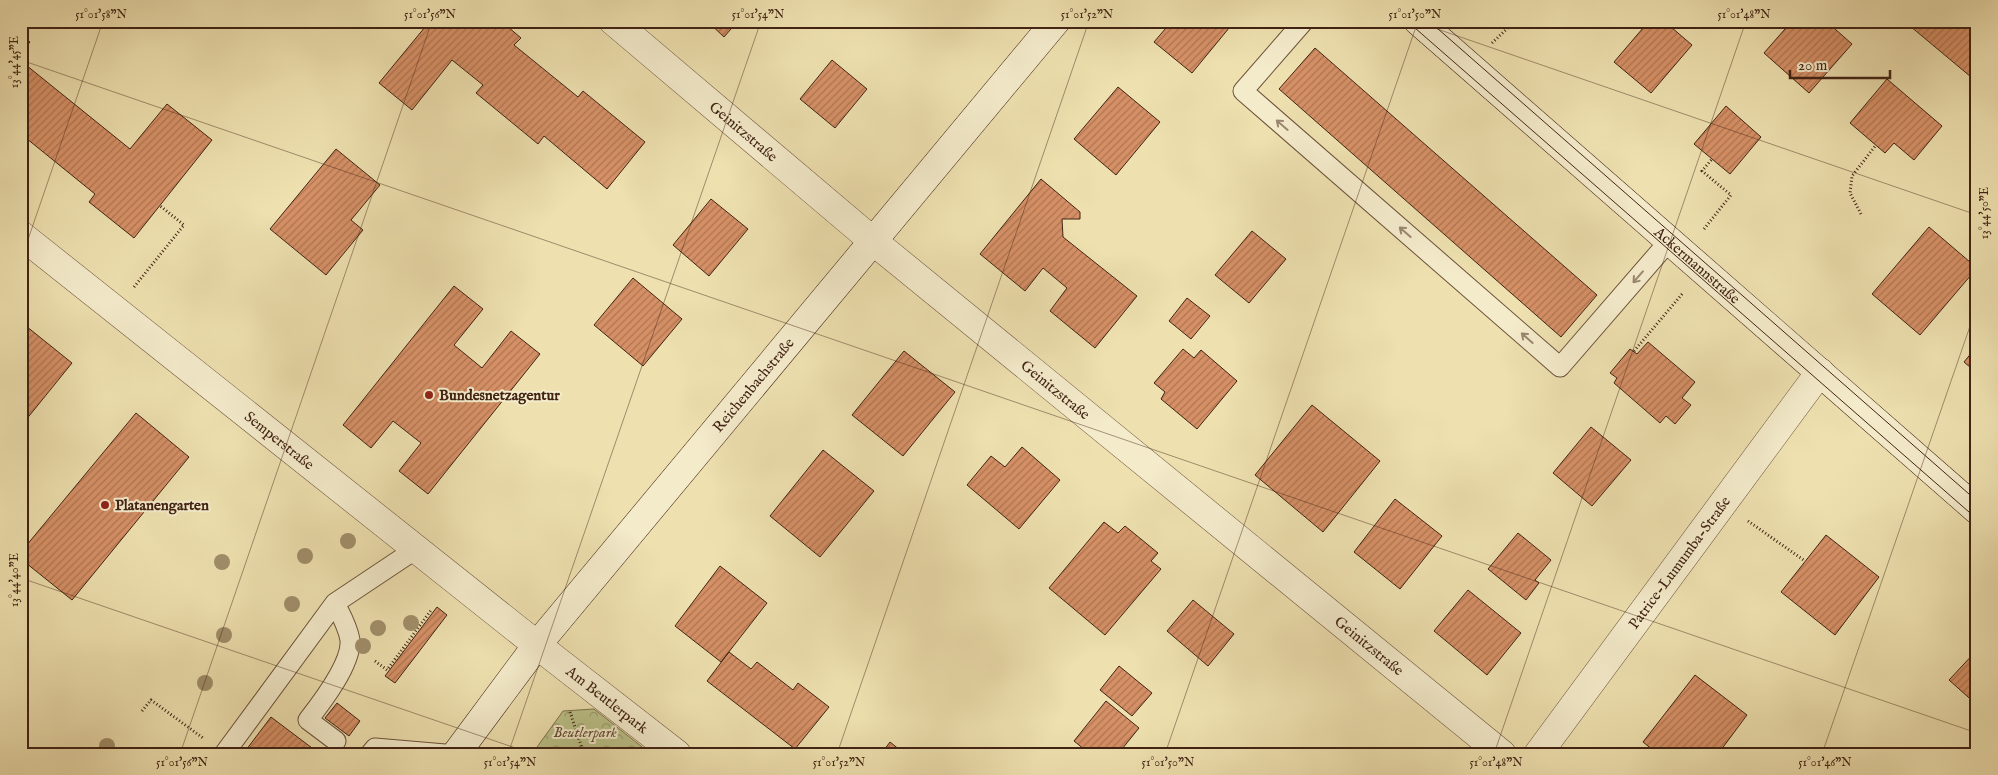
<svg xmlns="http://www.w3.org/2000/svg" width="1998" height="775" font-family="'IM FELL English',serif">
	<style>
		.forest { fill: url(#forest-crowns); stroke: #7e724e }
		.building { fill: url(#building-hatch); stroke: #412314 }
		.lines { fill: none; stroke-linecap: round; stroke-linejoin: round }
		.lane-casing { stroke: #6c523b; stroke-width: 21 }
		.street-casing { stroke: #6c523b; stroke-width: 29 }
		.secondary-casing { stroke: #412314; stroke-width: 29 }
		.path { stroke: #412314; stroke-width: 3; stroke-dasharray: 1 2.5; stroke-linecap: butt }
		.lane { stroke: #f4ebcb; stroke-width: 19 }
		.street { stroke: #f4ebcb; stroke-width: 28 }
		.secondary { stroke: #f4ebcb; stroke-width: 28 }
		.tram { stroke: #412314; stroke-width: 1 }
		.tree { fill: #a08e6a }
		.oneway { stroke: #9a8770 }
		.ticks { fill: none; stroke: #412314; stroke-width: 1; stroke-opacity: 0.45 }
		.poi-dot { fill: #8f2418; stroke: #f4ebcb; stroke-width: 2 }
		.labels { text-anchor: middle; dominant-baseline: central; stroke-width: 4; stroke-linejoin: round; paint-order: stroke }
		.street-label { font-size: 15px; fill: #412314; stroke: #f4ebcb }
		.poi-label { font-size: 15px; font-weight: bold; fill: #412314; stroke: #f4ebcb; text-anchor: start }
		.park-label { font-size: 15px; font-style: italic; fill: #604a31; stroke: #f4ebcb }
		.neatline { fill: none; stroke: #412314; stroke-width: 2 }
		.ticks-label { font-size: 12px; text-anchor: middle; fill: #412314 }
	</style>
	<defs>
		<pattern id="forest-crowns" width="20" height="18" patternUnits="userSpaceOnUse" patternTransform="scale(1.25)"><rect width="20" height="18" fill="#bbc188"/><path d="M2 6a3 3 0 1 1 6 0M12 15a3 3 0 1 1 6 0" fill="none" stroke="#9a9c6e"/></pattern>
		<pattern id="building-hatch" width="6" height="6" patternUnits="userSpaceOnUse" patternTransform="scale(1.25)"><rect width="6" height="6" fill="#d69066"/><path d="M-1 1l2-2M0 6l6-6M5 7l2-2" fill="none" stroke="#af7553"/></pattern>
	</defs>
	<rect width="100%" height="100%" fill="#eee0af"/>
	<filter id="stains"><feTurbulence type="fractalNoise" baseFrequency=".004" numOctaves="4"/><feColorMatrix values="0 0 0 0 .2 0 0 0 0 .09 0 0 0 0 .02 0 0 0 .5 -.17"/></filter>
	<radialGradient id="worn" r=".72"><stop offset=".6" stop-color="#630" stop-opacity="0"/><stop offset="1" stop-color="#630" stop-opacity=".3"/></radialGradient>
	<path class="forest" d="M594,709L651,754H532L563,711Z"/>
	<path class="building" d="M430,21H501L521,38L514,45L578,97L583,91L645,142L607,189L544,136L538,144L476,93L483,85L452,60L412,110L379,83Z
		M707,21H738L724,37Z
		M1172,21H1234V22L1192,73L1154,42Z
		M1649,21H1664L1692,45L1651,93L1614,62Z
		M1792,21H1826L1852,44L1809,93L1764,53Z
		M1904,21H1977V82Z
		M21,35L30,42L21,53Z
		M1315,48L1597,295L1561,337L1279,89Z
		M832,60L867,89L835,128L800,99Z
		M21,61L130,149L167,104L212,140L134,238L89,202L95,194L21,134Z
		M1887,79L1942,126L1914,160L1894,143L1885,153L1850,123Z
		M1118,87L1160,122L1116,175L1074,139Z
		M1726,106L1761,137L1730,174L1694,144Z
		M336,149L380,185L351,220L363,230L326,275L270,229Z
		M1041,179L1080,212V219H1062L1063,237L1137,296L1095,348L1050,311L1067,288L1043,268L1025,291L980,254Z
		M711,199L748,229L709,276L673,245Z
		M1929,227L1977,268L1920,335L1872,294Z
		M1252,231L1286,259L1249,303L1215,275Z
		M633,278L682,319L643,366L594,325Z
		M454,286L483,309L454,345L482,368L511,331L540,354L428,494L399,471L421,443L393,421L371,448L343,425Z
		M1187,298L1210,316L1191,339L1169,321Z
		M21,322L72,363L21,426Z
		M1648,342L1695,382L1682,398L1691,405L1675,424L1666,416L1660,423L1614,383L1617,378L1610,373L1630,349L1637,354Z
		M1977,346V373L1964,362Z
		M1183,349L1194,358L1201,350L1237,381L1197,429L1161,399L1165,392L1154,383Z
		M904,351L955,392L903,456L852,415Z
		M1312,405L1380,461L1323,532L1255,475Z
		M136,413L189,457L72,600L21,559V552Z
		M1591,427L1631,460L1592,506L1553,473Z
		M1022,447L1060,480L1019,529L967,485L991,456L1005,467Z
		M823,450L874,491L820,557L770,516Z
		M1395,499L1442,536L1400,589L1354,552Z
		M1104,522L1118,533L1125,526L1158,553L1151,561L1161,569L1105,635L1049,588Z
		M1518,533L1551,560L1535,580L1539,583L1526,600L1488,569Z
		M1826,535L1879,577L1835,635L1781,592Z
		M720,566L767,603L721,662L675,626Z
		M1468,590L1521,633L1487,675L1434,631Z
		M1193,600L1234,634L1208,666L1167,631Z
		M437,607L447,615L395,683L385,676Z
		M1977,650V705L1949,680Z
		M729,652L751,669L757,662L793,690L798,683L829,707L795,749L707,681Z
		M1119,666L1152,693L1132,716L1100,690Z
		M1695,675L1747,715L1718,754H1658L1643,742Z
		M1106,701L1139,728L1118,754H1090L1074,741Z
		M337,703L360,721L349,736L325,718Z
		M271,717L320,754H243Z
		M890,742L905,754H881Z"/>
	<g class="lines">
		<g class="lane-casing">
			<path id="lane" d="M1304,21L1243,91L1560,367L1670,240
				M335,603C341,615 348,627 350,640C352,663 322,702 308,720L336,741
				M224,754L335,603L416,549
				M370,754L375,748L445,754"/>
		</g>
		<g class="street-casing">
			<g id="street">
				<path id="s1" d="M613,21L873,241L1502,754"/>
				<path id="s2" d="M21,235L537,645L677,754"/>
				<path id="s3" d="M1538,754L1820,372"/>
			</g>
		</g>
		<g class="secondary-casing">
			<g id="secondary">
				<path id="s4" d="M1418,21L1977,510"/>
				<path id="s5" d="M456,754L537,645L1056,21"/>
			</g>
		</g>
		<path class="path" d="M1492,43L1515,21
			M1861,214L1850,193L1852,176L1876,145
			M1704,229L1731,195L1702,171L1712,159
			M134,287L184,225L159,205
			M1634,351L1683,293
			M1748,521L1805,561
			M375,661L387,670L432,609
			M142,711L151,700L203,738
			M570,712L584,754"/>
		<use href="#lane" class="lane"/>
		<use href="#street" class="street"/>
		<use href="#secondary" class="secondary"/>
		<path class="tram" d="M1407,21L1977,519
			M1429,21L1977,501"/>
	</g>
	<g class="tree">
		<circle cx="348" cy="541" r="8"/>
		<circle cx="305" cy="556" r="8"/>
		<circle cx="222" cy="562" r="8"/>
		<circle cx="292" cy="604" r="8"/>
		<circle cx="411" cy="623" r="8"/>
		<circle cx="378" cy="628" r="8"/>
		<circle cx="224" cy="635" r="8"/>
		<circle cx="363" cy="646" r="8"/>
		<circle cx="205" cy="683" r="8"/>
		<circle cx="107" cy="746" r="8"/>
	</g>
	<defs><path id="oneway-shaft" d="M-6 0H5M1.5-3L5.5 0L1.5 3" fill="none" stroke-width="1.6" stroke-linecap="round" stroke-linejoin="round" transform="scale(1.25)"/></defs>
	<g class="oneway">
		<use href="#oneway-shaft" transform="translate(1282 125) rotate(-139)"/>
		<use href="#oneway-shaft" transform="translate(1405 232) rotate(-139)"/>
		<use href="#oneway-shaft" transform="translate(1638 277) rotate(131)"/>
		<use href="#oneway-shaft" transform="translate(1527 338) rotate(-139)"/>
	</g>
	<path class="ticks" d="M1414,21L1977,215M21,60L1977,733M21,260L103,21M21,578L533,754M180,754L432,21M508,754L761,21M837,754L1089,21M1165,754L1418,21M1494,754L1746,21M1822,754L1977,306"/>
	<g class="poi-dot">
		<circle cx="429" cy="395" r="5"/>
		<circle cx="105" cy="505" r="5"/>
	</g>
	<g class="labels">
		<g class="street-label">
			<text stroke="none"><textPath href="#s1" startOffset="171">Geinitzstraße</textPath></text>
			<text stroke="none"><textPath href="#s4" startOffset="371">Ackermannstraße</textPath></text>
			<text stroke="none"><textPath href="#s5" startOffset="474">Reichenbachstraße</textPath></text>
			<text stroke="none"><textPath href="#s1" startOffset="576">Geinitzstraße</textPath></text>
			<text stroke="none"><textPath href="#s2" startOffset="330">Semperstraße</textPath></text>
			<text stroke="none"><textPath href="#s3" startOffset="238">Patrice-Lumumba-Straße</textPath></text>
			<text stroke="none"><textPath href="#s1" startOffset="981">Geinitzstraße</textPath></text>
			<text stroke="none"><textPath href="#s2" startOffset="748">Am Beutlerpark</textPath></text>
		</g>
		<g class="poi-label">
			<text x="439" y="395">Bundesnetzagentur</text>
			<text x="115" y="505">Platanengarten</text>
		</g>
		<g class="park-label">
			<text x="585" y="732">Beutlerpark</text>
		</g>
	</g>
	<rect width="1998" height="775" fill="none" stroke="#eee0af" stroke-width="55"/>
	<path d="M1790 70v8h100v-8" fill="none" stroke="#412314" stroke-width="2.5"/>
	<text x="1798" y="70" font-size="15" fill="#412314" stroke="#f4ebcb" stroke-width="4" paint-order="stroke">20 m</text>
	<rect x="28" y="28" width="1942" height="720" class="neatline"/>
	<g class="ticks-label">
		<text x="101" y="18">51°01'58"N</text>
		<text x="430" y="18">51°01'56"N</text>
		<text x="758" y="18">51°01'54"N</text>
		<text x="1087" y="18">51°01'52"N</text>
		<text x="1415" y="18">51°01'50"N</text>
		<text x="1744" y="18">51°01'48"N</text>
		<text transform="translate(14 62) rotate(-90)" y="4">13°44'45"E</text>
		<text transform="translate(1984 213) rotate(-90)" y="4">13°44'50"E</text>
		<text transform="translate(14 580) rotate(-90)" y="4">13°44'40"E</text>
		<text x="182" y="766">51°01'56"N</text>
		<text x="510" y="766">51°01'54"N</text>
		<text x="839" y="766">51°01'52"N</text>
		<text x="1168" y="766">51°01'50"N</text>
		<text x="1496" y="766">51°01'48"N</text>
		<text x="1825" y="766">51°01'46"N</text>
	</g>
	<rect width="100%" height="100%" filter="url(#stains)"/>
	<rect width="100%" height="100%" fill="url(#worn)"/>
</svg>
